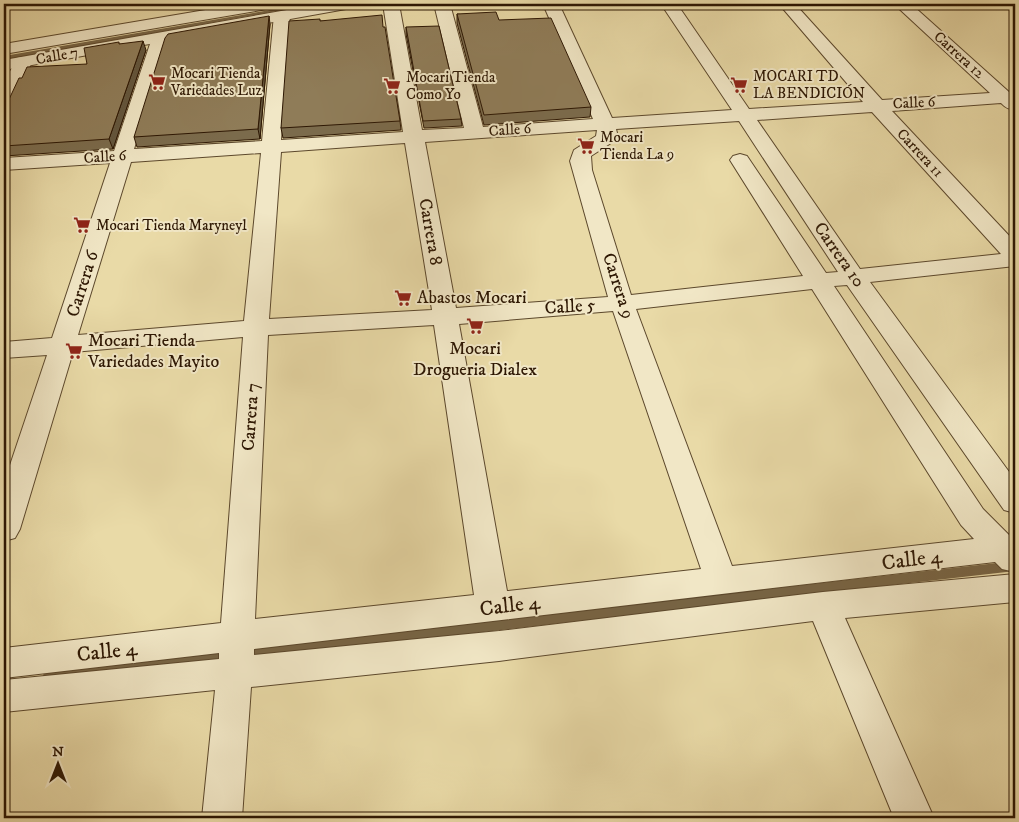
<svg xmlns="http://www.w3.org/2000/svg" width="1019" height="822" font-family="'IM FELL DW Pica',serif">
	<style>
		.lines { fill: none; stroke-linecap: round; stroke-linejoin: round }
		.stream { fill: #776444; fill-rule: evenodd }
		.minor-casing { stroke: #5c482c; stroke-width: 2 }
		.tertiary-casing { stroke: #5c482c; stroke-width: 2 }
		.minor { fill: #f1e7c6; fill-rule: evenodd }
		.tertiary { fill: #f1e7c6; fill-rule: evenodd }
		.wall { fill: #7b6b4c; stroke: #2d1703 }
		.shaded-wall { fill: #64573e; stroke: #2d1703 }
		.building { fill: #8f7c58; stroke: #2d1703 }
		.labels { text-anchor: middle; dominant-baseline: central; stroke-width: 4; stroke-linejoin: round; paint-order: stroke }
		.far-street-label { font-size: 15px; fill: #2d1703; stroke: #f1e7c6 }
		.far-poi-label { font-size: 15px; fill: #2d1703; stroke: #f1e7c6; text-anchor: start }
		.street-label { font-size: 18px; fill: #2d1703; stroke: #f1e7c6 }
		.poi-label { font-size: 18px; fill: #2d1703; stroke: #f1e7c6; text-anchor: start }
		.near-street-label { font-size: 21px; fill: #2d1703; stroke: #f1e7c6 }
	</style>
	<rect width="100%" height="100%" fill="#e9daa7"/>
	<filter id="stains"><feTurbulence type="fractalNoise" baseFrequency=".004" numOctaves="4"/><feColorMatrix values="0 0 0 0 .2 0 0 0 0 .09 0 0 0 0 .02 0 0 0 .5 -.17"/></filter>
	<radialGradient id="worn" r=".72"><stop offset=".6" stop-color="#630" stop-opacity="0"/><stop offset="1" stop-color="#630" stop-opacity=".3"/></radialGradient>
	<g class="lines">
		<path class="stream" d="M305,4H316L4,60V56Z
			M1015,561V571L49,682L44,680L43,676L44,672L49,670Z"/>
		<g class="minor-casing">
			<path id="minor" d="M241,4H275L272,7L267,9L4,54V44Z
				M383,4H399L422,130L464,128L434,4H450L483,127L593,119L543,4H559L612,118L732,110L661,4H677L749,109L863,102L779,4H795L882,100L990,93L894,4H911L1009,92H1015V109C1009,110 1005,107 1001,103L892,111L1015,242V266L870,282L1015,480V513L1004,510L847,285L834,286L983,509L1009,535H1015V572L1002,569L995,562L254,649V655L499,631L823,592L1015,574V602L845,618L934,818H894L813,621L499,661L251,687L242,818H202L215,690L4,712V680L219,659V653L4,678V648L221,623L243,337L73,352L20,529L15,538L4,541V483L47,355L4,358V342L52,338L110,163L4,170V158L114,151L152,38L154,35H166L168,38L134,149L262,141L274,15L276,12H288L290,15L281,140L403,132ZM872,112L1001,254L860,269L757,120ZM739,121L838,272L826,273L747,156L740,154L733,156L730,160L803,276L631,295L592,170L591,156L611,143L617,133L616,129ZM597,130L596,136L574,150L570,161L608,297L456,308L425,142ZM405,143L432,310L269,319L281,152ZM261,153L244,321L78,335L131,162ZM812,289L961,525L974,539L732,566L636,309ZM613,311L701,569L507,591L459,324ZM434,325L474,595L255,619L268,335Z
				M1003,4H1015V12L1010,10Z
				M23,57L29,58L32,62L13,100L10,104L4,105V83L17,58Z"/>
		</g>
		<g class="tertiary-casing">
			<path id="tertiary" d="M321,4H354L351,7L346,9L4,70V60Z"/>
		</g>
		<use href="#minor" class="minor"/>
		<use href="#tertiary" class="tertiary"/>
	</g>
	<path class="wall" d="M457,14L499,20L591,107L590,117L484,125L457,23Z
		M320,21L383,27L400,121L401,130L283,138L281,128Z
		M270,24L260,139L137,147L134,137Z
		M406,27L461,119L462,126L424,128L406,34Z
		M119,44L146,50L113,149L4,156V110L87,64Z"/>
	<path class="shaded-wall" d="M269,16L270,24L260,139L258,129Z
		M143,41L146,50L113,149L109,139Z"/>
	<path class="building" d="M496,12L499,20L551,18L591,107L484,115L457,14Z
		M382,15L383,27H385L400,121L281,128L289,21L320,19V21Z
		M269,16L258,129L134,137L165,38L168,34Z
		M439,26L461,119L423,121L406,27Z
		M143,41L109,139L4,146V110L19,78H22L27,67L87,64L84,48L119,42V44Z"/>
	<defs>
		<g id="supermarket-bare" transform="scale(1.35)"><path d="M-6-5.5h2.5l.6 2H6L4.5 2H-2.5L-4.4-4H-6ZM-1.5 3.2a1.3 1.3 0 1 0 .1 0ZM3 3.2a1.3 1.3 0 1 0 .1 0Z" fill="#8f2418" stroke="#f1e7c6" stroke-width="2.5" paint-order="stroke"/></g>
	</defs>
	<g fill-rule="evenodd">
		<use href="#supermarket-bare" x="157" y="82"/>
		<use href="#supermarket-bare" x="739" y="85"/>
		<use href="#supermarket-bare" x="392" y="86"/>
		<use href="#supermarket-bare" x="586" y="146"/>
		<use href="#supermarket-bare" x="82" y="225"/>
		<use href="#supermarket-bare" x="403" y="298"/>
		<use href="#supermarket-bare" x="475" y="326"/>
		<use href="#supermarket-bare" x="74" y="351"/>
	</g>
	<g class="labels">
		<g class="far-street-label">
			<text transform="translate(959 55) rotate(42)">Carrera 12</text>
			<text transform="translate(57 56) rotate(-10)">Calle 7</text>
			<text transform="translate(914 103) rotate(-3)">Calle 6</text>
			<text transform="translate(510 130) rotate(-4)">Calle 6</text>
			<text transform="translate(920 153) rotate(47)">Carrera 11</text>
			<text transform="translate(105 157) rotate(-4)">Calle 6</text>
		</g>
		<g class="far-poi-label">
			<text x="171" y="73">Mocari Tienda<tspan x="171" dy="17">Variedades Luz</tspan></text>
			<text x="753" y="76">MOCARI TD<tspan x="753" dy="17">LA BENDICIÓN</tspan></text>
			<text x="406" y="77">Mocari Tienda<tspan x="406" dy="17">Como Yo</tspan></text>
			<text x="600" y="137">Mocari<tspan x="600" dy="17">Tienda La 9</tspan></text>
			<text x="96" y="225">Mocari Tienda Maryneyl</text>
		</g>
		<g class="street-label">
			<text transform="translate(430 232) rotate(80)">Carrera 8</text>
			<text transform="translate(839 255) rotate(55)">Carrera 10</text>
			<text transform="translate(83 284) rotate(-72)">Carrera 6</text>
			<text transform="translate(618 286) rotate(72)">Carrera 9</text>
			<text transform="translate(570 307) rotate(-4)">Calle 5</text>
			<text transform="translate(251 417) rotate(-86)">Carrera 7</text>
		</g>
		<g class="poi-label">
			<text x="417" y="298">Abastos Mocari</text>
			<text x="88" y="341">Mocari Tienda<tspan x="88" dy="21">Variedades Mayito</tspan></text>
			<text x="475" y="349" text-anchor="middle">Mocari<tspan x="475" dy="21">Drogueria Dialex</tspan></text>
		</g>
		<g class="near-street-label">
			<text transform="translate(912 560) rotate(-7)">Calle 4</text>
			<text transform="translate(510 606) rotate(-7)">Calle 4</text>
			<text transform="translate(107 652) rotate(-6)">Calle 4</text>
		</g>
	</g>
	<rect width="1019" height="822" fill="none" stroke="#e9daa7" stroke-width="20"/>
	<rect x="5" y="5" width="1009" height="812" fill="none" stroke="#2d1703" stroke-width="2.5"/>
	<rect x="10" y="10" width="999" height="802" fill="none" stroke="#2d1703"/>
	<g transform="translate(58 764)" stroke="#f1e7c6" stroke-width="4" paint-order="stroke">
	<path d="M0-4L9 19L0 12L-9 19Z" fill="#2d1703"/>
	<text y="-8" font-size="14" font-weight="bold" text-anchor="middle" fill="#2d1703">N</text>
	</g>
	<rect width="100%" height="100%" filter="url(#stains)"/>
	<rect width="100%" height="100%" fill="url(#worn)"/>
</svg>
